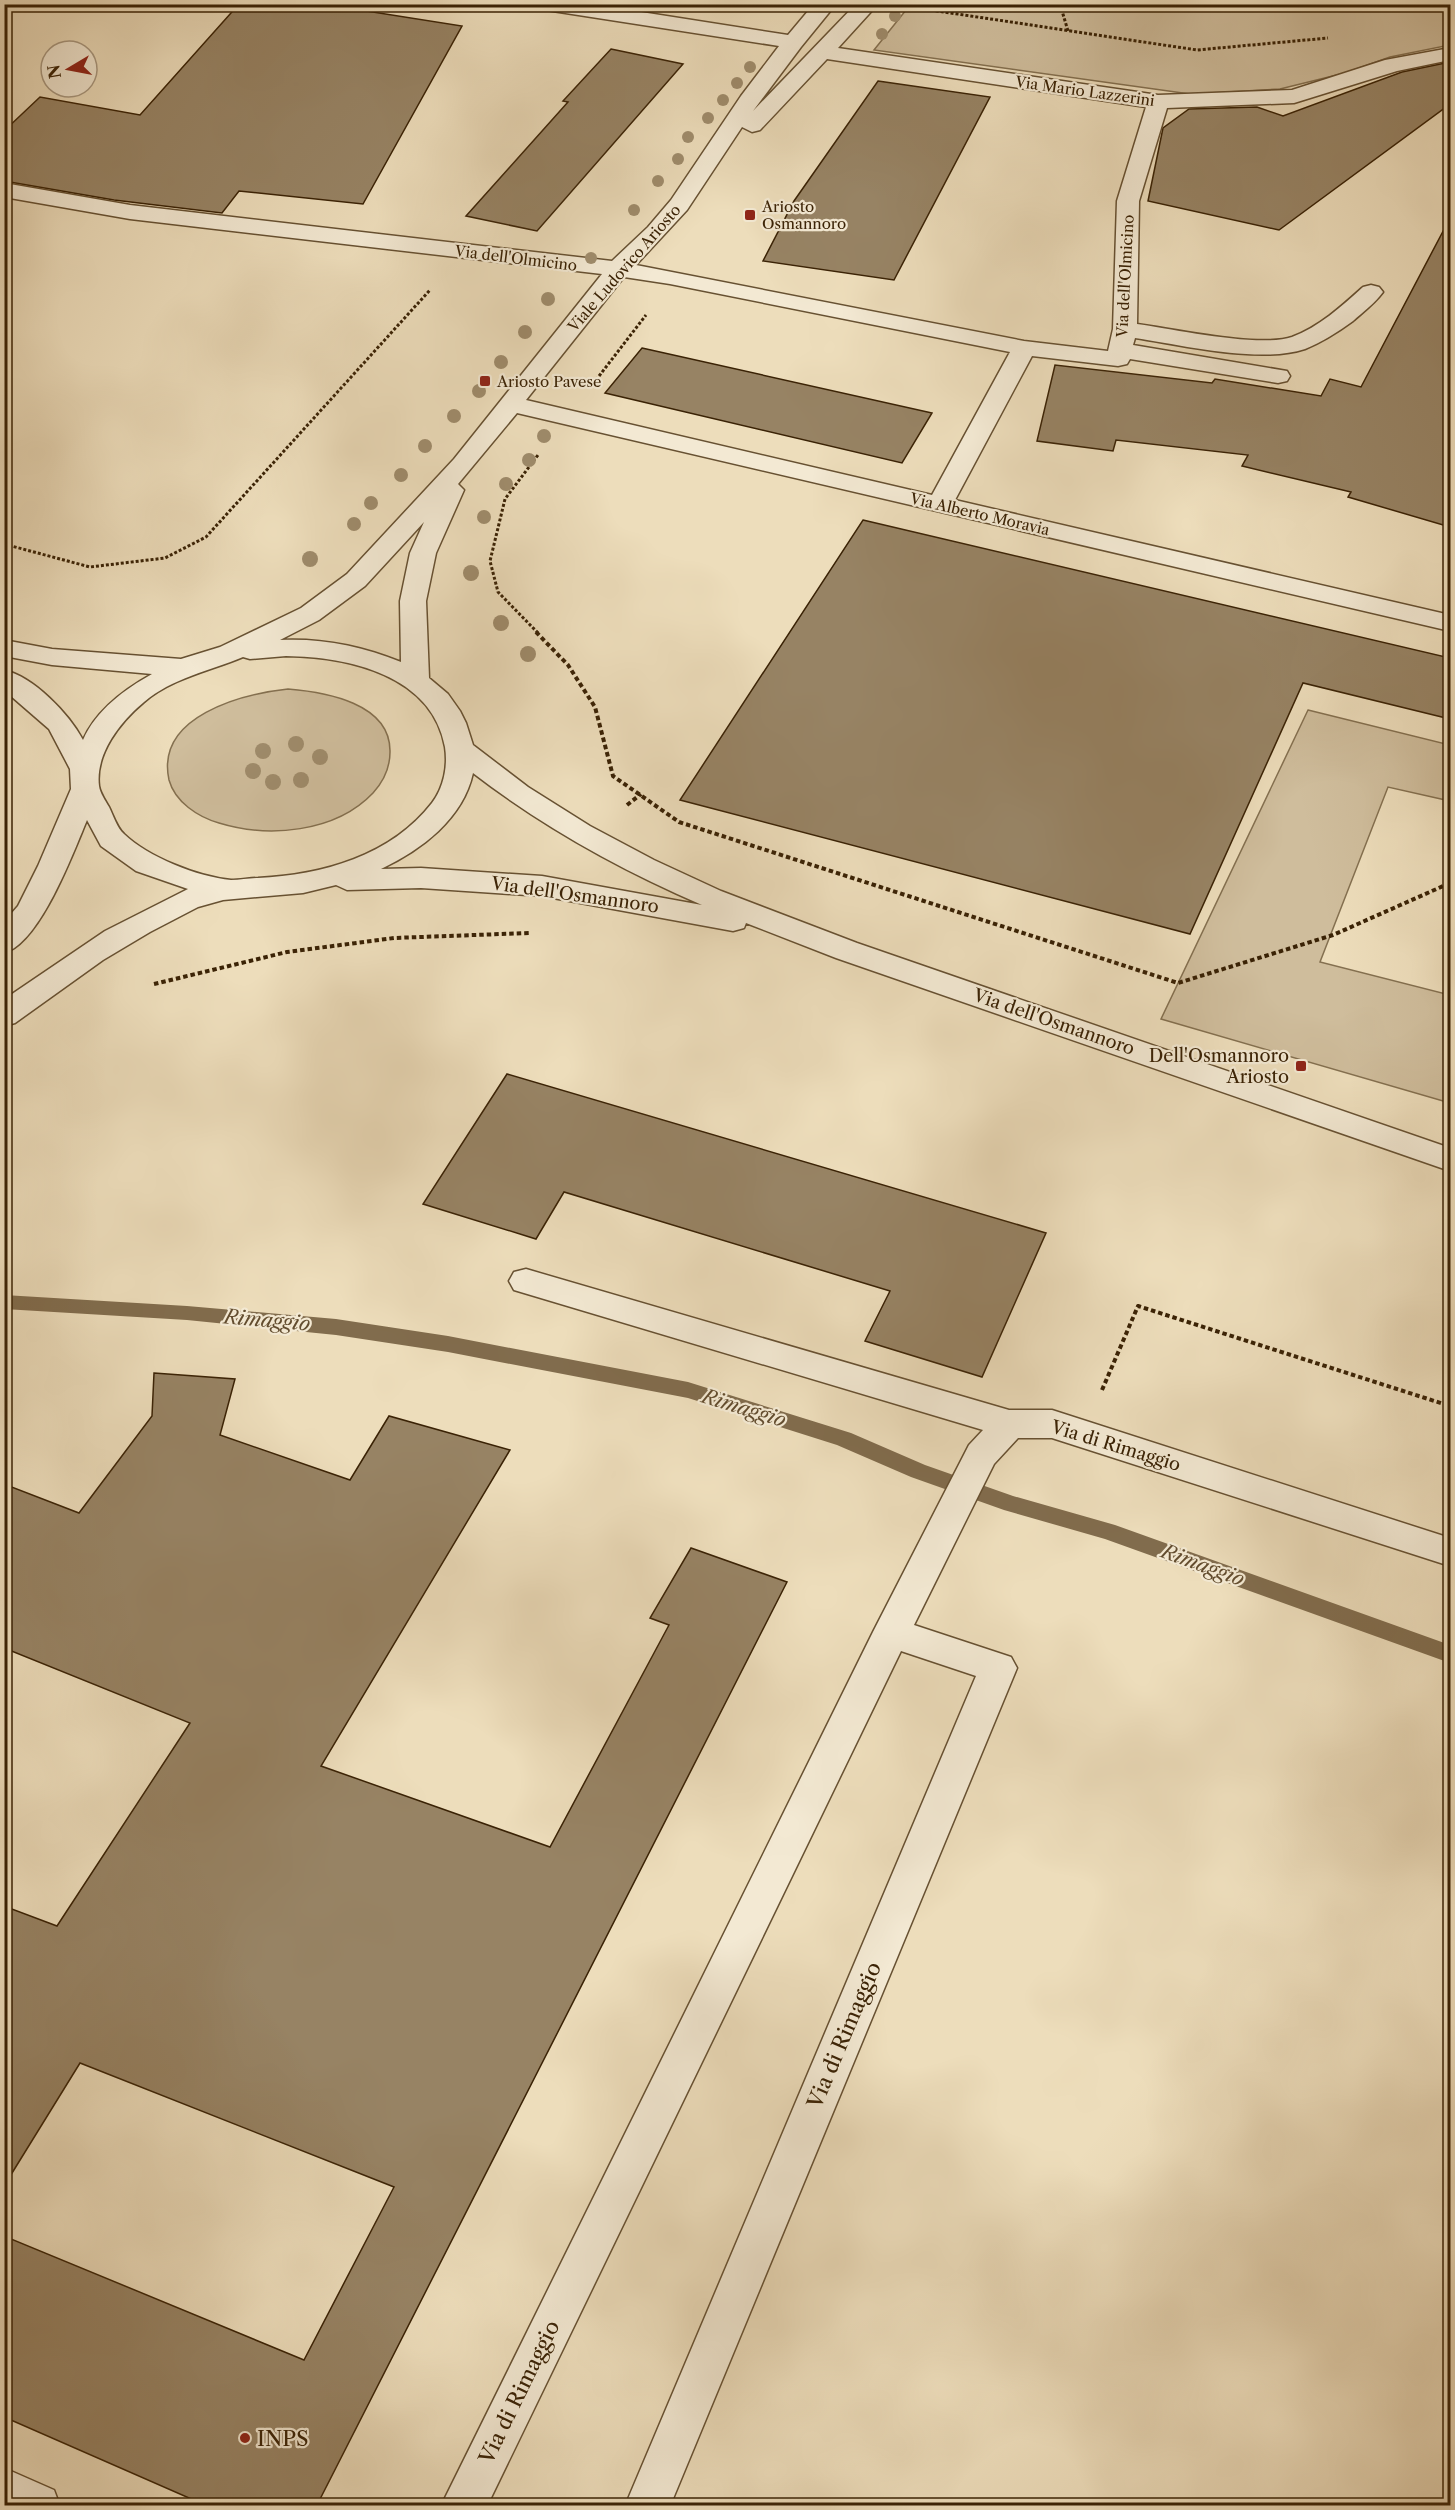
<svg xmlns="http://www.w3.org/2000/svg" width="1455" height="2510" font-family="'Libre Caslon Text',serif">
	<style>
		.green { fill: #cfbd9c; stroke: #847050; stroke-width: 1.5 }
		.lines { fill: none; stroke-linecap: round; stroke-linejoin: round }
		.stream { fill: #816c4d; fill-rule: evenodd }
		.building { fill: #978364; stroke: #3a2205; stroke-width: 1.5 }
		.minor-casing { stroke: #675132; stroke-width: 3 }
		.path-far1 { stroke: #3a2205; stroke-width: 3; stroke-dasharray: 3 2; stroke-linecap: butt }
		.path { stroke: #3a2205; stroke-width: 4; stroke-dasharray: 4.5 3; stroke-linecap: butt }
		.minor { fill: #f3e9d3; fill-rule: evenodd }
		.tree { fill: #9f8c6c }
		.poi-dot { fill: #8f2418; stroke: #f3e9d3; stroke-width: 2 }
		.labels { text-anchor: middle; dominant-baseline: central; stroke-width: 4.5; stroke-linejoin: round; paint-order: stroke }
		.far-street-label { font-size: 15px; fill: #3a2205; stroke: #f3e9d3 }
		.far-poi-label { font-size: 15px; fill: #3a2205; stroke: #f3e9d3; text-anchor: start }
		.street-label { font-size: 18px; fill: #3a2205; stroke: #f3e9d3 }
		.poi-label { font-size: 18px; fill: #3a2205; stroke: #f3e9d3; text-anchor: end }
		.water-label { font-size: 20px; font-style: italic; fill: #634d2f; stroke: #f3e9d3 }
		.near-street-label { font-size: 21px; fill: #3a2205; stroke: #f3e9d3 }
		.near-poi-label { font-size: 21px; fill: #3a2205; stroke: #f3e9d3; text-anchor: start }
	</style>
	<rect width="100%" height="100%" fill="#edddbb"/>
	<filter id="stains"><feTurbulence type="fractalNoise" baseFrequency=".00333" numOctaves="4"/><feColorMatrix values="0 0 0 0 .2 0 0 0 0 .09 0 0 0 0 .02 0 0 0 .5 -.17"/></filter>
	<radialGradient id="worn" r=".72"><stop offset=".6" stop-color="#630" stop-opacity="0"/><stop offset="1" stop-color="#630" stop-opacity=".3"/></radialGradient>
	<path class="green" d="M910,5H1450V45L1390,57L1345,73L1280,89L1190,94L874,50Z
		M288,689C325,692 391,703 390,752C390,767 383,782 373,793C335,833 268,838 219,823C198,817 175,802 169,780C155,716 242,694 288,689Z
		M1308,710L1450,745V801L1388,787L1320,962L1450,995V1103L1161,1019Z"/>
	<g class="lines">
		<path class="stream" d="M4,1295L187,1306L336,1319L448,1336L688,1382L851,1433L925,1465L1013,1496L1115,1525L1450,1645V1663L1105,1539L1004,1510L911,1477L837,1445L688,1398L448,1352L336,1335L187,1320L4,1309Z"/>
	</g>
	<path class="building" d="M239,4H322L462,26L363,204L239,191L222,213L114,200L4,181V131L40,97L140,115Z
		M611,49L683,64L537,231L466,216L568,102L563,101Z
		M1450,62V104L1279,230L1148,201L1163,128L1189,109L1257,107L1283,116L1402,72Z
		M878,81L990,97L894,280L763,261L794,201Z
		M1450,218V527L1348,497L1351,492L1242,466L1248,455L1116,440L1113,451L1037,441L1055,365L1212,383L1215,379L1321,396L1330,379L1361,387Z
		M642,348L932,413L902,463L605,393Z
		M863,520L1450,658V719L1303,683L1190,934L680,800Z
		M507,1074L1046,1233L982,1377L865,1341L890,1291L564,1192L536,1239L423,1204Z
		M154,1373L235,1379L220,1435L350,1480L389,1416L510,1450L321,1766L550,1847L669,1625L650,1618L691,1548L787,1582L317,2505H205L4,2417V2236L304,2360L394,2187L80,2063L4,2186V1906L57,1926L190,1723L4,1648V1484L79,1513L152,1416Z"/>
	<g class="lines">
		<g class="minor-casing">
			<path id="minor" d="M536,4H590L788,35L814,4H836L801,47L753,111L856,4H878L838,48L1158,95L1292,90L1385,60L1450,48V60L1397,71L1294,103L1167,108L1139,201L1137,324C1174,329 1259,348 1292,337C1319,327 1342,306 1363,287L1371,285L1379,287L1383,292C1375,303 1363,312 1353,321C1338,332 1322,342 1305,349C1260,364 1182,345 1135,338L1133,345L1287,371L1290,376L1287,381L1278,383L1130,359L1127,364L1118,366L1032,356L955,500L1450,615V631L517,413L458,484L464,490L436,553L426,601L429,678L448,694L460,711L466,723L473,745L528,787L590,826L654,860L721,891L857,943L1450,1148V1171L836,958L746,923L744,928L733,931L542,896L421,888L347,890L336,885L303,893L223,900L198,907L150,932L103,960L15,1023L4,1026V1000L15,992L105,931L188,889L136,871L101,846L87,820C73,853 40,943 4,953V922L18,906L38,866L71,789L70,769L49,729L4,690V670C34,677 69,714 83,740C96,710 125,689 152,674L52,665L4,656V640L52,649L181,659L220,647L301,608L347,574L454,459L602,274L130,219L4,197V183L130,205L612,261L648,227L671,200L741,96L779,46L546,10L539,8ZM827,59L1146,107L1117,201L1113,329L1108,351L1024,341L636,265L687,210L742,127L752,132L760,130ZM624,277L670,284L1010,352L932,495L526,400ZM424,522L410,553L400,601L401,662C362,646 322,638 280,640L319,620L365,586ZM286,656C349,657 432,675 445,747C448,766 444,787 432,803C391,856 322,875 258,878C250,878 240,880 231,880C198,877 148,857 124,834C117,828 113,815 109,807C105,800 100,793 99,786C95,754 120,722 144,702C172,678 210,671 243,657L250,659ZM473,773C543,827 621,870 702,905L542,876L421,868L381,869C421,850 463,819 473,773Z
				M526,1269L1009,1410H1052L1450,1538V1566L1052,1438H1018L994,1464L914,1625L1011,1657L1017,1668L670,2506H625L976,1676L901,1651L487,2506H441L873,1632L969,1445L983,1430L514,1290L509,1281L514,1272Z
				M4,2468L54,2490L60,2506H4Z"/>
		</g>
		<path class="path-far1" d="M1060,4L1068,31
			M911,7L1197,50L1328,38
			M596,380L646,315
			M4,544L90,567L165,558L206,537L430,290
			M538,633L498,592L490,561L505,499L538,455"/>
		<path class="path" d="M536,632L568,665L595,707L613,776L679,822L1178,983L1333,935L1450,883
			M627,805L641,794
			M154,984L287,952L394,938L529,933
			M1102,1390L1138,1306L1450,1406"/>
		<use href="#minor" class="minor"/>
	</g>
	<g class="tree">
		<circle cx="895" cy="16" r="6"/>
		<circle cx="882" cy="34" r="6"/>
		<circle cx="750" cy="67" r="6"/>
		<circle cx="737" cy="83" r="6"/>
		<circle cx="723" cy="100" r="6"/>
		<circle cx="708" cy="118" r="6"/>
		<circle cx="688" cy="137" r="6"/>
		<circle cx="678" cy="159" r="6"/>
		<circle cx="658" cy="181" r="6"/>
		<circle cx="634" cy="210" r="6"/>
		<circle cx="591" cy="258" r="6"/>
		<circle cx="548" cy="299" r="7"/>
		<circle cx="525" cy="332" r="7"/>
		<circle cx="501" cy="362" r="7"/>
		<circle cx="479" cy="391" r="7"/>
		<circle cx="454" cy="416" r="7"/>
		<circle cx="544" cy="436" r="7"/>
		<circle cx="425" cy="446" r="7"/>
		<circle cx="529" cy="460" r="7"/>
		<circle cx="401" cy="475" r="7"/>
		<circle cx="506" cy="484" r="7"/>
		<circle cx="371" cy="503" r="7"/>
		<circle cx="484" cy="517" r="7"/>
		<circle cx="354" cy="524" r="7"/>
		<circle cx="310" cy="559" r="8"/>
		<circle cx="471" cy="573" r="8"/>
		<circle cx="501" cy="623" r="8"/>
		<circle cx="528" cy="654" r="8"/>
		<circle cx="296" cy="744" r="8"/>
		<circle cx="263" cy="751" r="8"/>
		<circle cx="320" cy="757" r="8"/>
		<circle cx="253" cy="771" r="8"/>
		<circle cx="301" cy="780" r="8"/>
		<circle cx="273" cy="782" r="8"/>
	</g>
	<g class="poi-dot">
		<rect x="744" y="209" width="12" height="12" rx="3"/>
		<rect x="479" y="375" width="12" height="12" rx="3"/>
		<rect x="1295" y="1060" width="12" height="12" rx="3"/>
		<circle cx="245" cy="2438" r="6"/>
	</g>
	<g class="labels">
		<g class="far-street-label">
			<text transform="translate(1085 91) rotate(8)">Via Mario Lazzerini</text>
			<text transform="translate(516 258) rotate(7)">Via dell'Olmicino</text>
			<text transform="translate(624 268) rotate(-49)">Viale Ludovico Ariosto</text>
			<text transform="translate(1125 276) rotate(-87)">Via dell'Olmicino</text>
			<text transform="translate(980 514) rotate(13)">Via Alberto Moravia</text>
		</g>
		<g class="far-poi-label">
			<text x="762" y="206">Ariosto<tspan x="762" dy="17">Osmannoro</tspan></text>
			<text x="497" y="381">Ariosto Pavese</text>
		</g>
		<g class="street-label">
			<text transform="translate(575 895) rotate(8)">Via dell'Osmannoro</text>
			<text transform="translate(1054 1022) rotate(19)">Via dell'Osmannoro</text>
			<text transform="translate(1116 1446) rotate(17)">Via di Rimaggio</text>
		</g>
		<g class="poi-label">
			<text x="1289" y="1056">Dell'Osmannoro<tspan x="1289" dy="21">Ariosto</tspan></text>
		</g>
		<g class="water-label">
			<text transform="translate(267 1320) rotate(5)">Rimaggio</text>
			<text transform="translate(744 1408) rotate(17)">Rimaggio</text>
			<text transform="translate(1203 1565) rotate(20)">Rimaggio</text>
		</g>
		<g class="near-street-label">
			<text transform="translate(844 2035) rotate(-67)">Via di Rimaggio</text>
			<text transform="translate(519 2392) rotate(-64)">Via di Rimaggio</text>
		</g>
		<g class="near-poi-label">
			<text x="257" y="2438">INPS</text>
		</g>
	</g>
	<rect width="1455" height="2510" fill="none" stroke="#edddbb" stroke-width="24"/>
	<rect x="6" y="6" width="1443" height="2498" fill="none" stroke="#3a2205" stroke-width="3"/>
	<rect x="12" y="12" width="1431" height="2486" fill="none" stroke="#3a2205" stroke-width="1.5"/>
	<g transform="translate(69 69) rotate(260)"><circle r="28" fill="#f3e9d3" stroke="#a99981" stroke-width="1.5"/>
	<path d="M0-4.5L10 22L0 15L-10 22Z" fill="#8f2418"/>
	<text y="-9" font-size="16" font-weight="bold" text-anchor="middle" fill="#3a2205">N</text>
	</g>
	<rect width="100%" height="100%" filter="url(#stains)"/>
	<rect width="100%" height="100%" fill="url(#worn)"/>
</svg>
